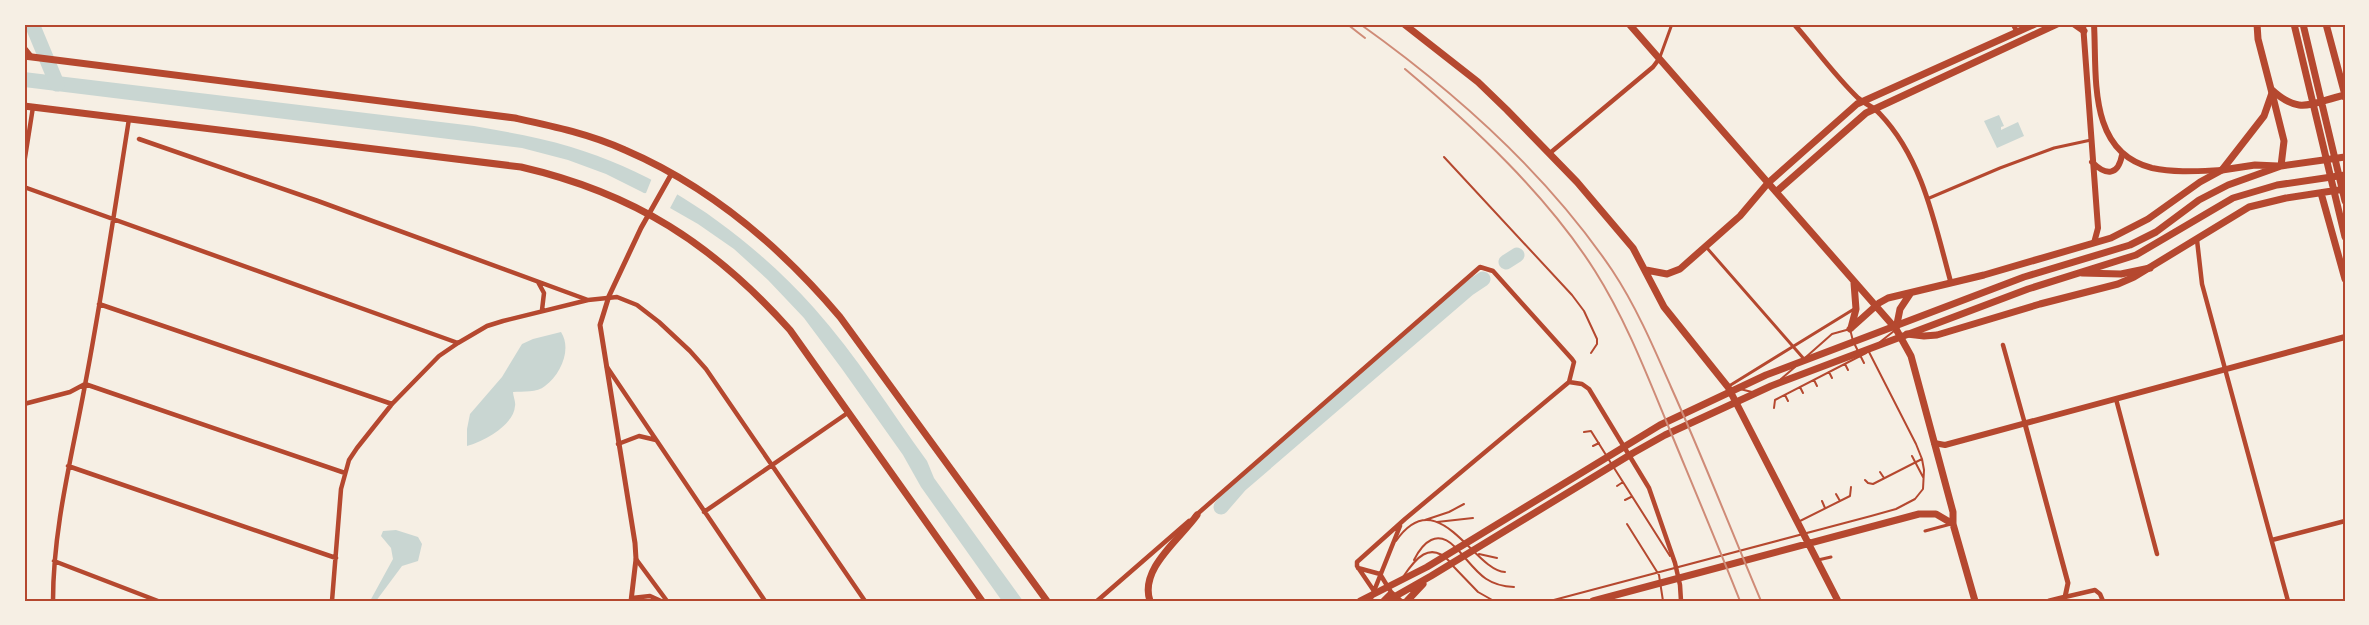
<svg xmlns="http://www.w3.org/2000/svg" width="2369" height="625" font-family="Rubik,sans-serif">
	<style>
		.water { fill: #c9d6d2 }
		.pier { fill: #f6efe4 }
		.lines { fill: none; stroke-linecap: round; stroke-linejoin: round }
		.river { stroke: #c9d6d2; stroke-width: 15 }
		.service { stroke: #b5482f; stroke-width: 2 }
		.pedestrian { stroke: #b5482f; stroke-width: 3 }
		.minor { stroke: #b5482f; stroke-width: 4.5 }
		.tertiary { stroke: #b5482f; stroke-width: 5 }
		.secondary { stroke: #b5482f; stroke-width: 6 }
		.primary { stroke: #b5482f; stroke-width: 7 }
		.trunk { stroke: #b5482f; stroke-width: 7 }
		.rail { stroke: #cf8b77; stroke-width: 2 }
		.neatline { fill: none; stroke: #b5482f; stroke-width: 2 }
	</style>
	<rect width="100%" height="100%" fill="#f6efe4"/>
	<path class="water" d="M24,72L474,126C506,132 539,137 571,147C665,175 749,236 814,308C856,355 890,410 927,461L934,478L1023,601H1002L921,487L903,455L842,369L804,318L768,280L734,249L698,224L642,192L606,174L568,160L522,148L24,87Z
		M1999,115L2004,126L2001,127V130L2018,122L2024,136L1997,148L1984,121Z
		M561,332C572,349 561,374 545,386C537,393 523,391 513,392C513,396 516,402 515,406C514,425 483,442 467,446V429L470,414L502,377L522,344L533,339Z
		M396,530L418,537L422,544L418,561L402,566L376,601H370L393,559L391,548L381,536L383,531Z"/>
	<path class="pier" d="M652,178L678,193L669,210L640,194L646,193Z"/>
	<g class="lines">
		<path class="river" d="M32,24L57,84
			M1506,262L1517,255
			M1221,507L1240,485L1468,289L1483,279"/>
		<path class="service" d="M1444,157L1572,295L1584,311L1597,339V344L1591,353
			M1880,342L1894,331
			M1806,357L1832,334L1850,329L1853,341L1864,363
			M1845,364L1848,370
			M1829,372L1832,378
			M1781,379L1795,367
			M1814,380L1817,386
			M1800,387L1803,393
			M1740,389L1752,392
			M1785,395L1788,401
			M1774,408L1775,400L1866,353
			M1584,432L1591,431L1606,455
			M1593,446L1599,443
			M1912,456L1923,477
			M1609,460L1670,556
			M1880,472L1884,478
			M1865,480L1868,483L1873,484L1922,459
			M1617,486L1623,482
			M1836,494L1840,501
			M1625,500L1631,497
			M1822,501L1825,508
			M1425,520L1449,512L1464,504
			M1437,522L1473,518
			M1798,522L1850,496L1851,487
			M1627,524L1659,575L1663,601
			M1396,541C1438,480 1474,571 1505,572
			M1459,551C1477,571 1485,586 1514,587
			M1479,554L1497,558
			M1414,560C1423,542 1437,529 1455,547
			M1453,566L1478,592L1494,601
			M1403,577C1415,559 1430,540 1450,562
			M1550,601L1871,516L1896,509L1915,499L1923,489L1924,470L1922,459L1916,444L1869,352"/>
		<path class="pedestrian" d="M1660,57L1672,24
			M1927,199L2000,168L2054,148L2091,140
			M1707,248L1804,359
			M1729,386L1854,309
			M1925,531L1951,524
			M1818,560L1831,557"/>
		<path class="minor" d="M24,47L32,57
			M139,139L318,201L588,300
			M1550,153L1653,67L1659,59
			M24,164L33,107
			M24,187L458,343
			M2197,240L2202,284L2288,601
			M538,282L544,293L542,310
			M99,304L392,404
			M2003,345L2025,424
			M607,367L765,601
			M1569,382L1582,384L1589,389L1649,488L1675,563L1680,585L1681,601
			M2116,399L2157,554
			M24,404L70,392L85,384L345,473
			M618,444L639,436L656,440
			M68,466L336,558
			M704,512L849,412
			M1195,516L1480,267L1493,271L1572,359L1574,362L1569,382
			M2272,540L2345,521
			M636,559L667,601
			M54,561L158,601
			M1358,568L1380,574
			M1380,574L1391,592L1401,601
			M1374,591L1357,566V562L1405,519L1569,382
			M2065,597L2095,590L2100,594L2103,601
			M632,598L650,596L661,601
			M53,601C53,528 72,456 85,385C102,296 115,207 129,119
			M332,601L341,489L349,460L357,448L392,404L439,356L458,343L487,326L503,321L588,300L617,297L637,305L659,322L690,351L706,369L865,601
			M1097,601L1189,521
			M1370,601L1400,526
			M1382,601L1391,592"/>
		<path class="tertiary" d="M1794,24C1815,48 1835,76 1858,98C1865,104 1874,107 1880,114C1923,159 1935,225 1951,283
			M2013,24L2017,32
			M2025,424L2068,583L2065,597L2049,601
			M631,601L636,559L635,543L600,325L609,296L641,228L672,173"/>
		<path class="secondary" d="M2083,24L2098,228L2094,243
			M2094,24C2097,76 2087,152 2152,168C2175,173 2199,171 2221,170
			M2092,162C2106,176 2118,176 2122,155
			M1934,443L1945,445L2345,337"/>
		<path class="primary" d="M1404,24L1478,82L1507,110L1577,182L1633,248L1664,307L1728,387L1838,601
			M1629,24L1896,329L1911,356L1953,512V524L1975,601
			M2074,24L2084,31
			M2294,24L2345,237
			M2303,24L2345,201
			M2271,89C2300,116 2310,103 2345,95L2326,24
			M1776,192L1866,113L2057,24
			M2321,193L2345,279
			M1646,270L1667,274L1680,269L1740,216L1768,183L1857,104L2035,24
			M1851,328L1856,309L1854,283
			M1850,329L1879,303L1888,298L1984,275L2111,238L2148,219L2200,182L2222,170L2264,116L2272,93L2258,39L2257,24
			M1896,329L1900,309L1910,294
			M1907,334L1924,336L1937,335L2040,304L2118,284L2134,277L2249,207L2286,198L2345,189
			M1593,601L1919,514H1936L1953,524"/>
		<path class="trunk" d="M24,56L515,118C552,126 590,134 625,150C711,187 780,246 840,317L1047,601
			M2272,93L2284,141L2281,166
			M2345,95V97
			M24,106L521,167C634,193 713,244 790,330L982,601
			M2222,170L2255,165L2278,166
			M2082,273L2121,274L2150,268
			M1150,601C1139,569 1180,539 1197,515
			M1360,601L1427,567L1660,425L1766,375L2024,277L2130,245L2156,232L2199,200L2228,185L2281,166L2345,157
			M1387,601L1431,576L1633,453L1665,435L1771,386L2028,289L2136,255L2233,198L2277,185L2345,175
			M1407,601L1423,584"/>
		<path class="rail" d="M1347,24L1365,38
			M1360,24C1454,91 1547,174 1612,270C1636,306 1654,348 1671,387C1703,458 1731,530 1761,601
			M1405,69C1474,127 1547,195 1595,271C1626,320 1647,375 1669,428C1693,486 1717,543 1740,601"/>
	</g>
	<rect width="2369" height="625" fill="none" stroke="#f6efe4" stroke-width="51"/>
	<rect x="26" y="26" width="2318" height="574" class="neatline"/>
</svg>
